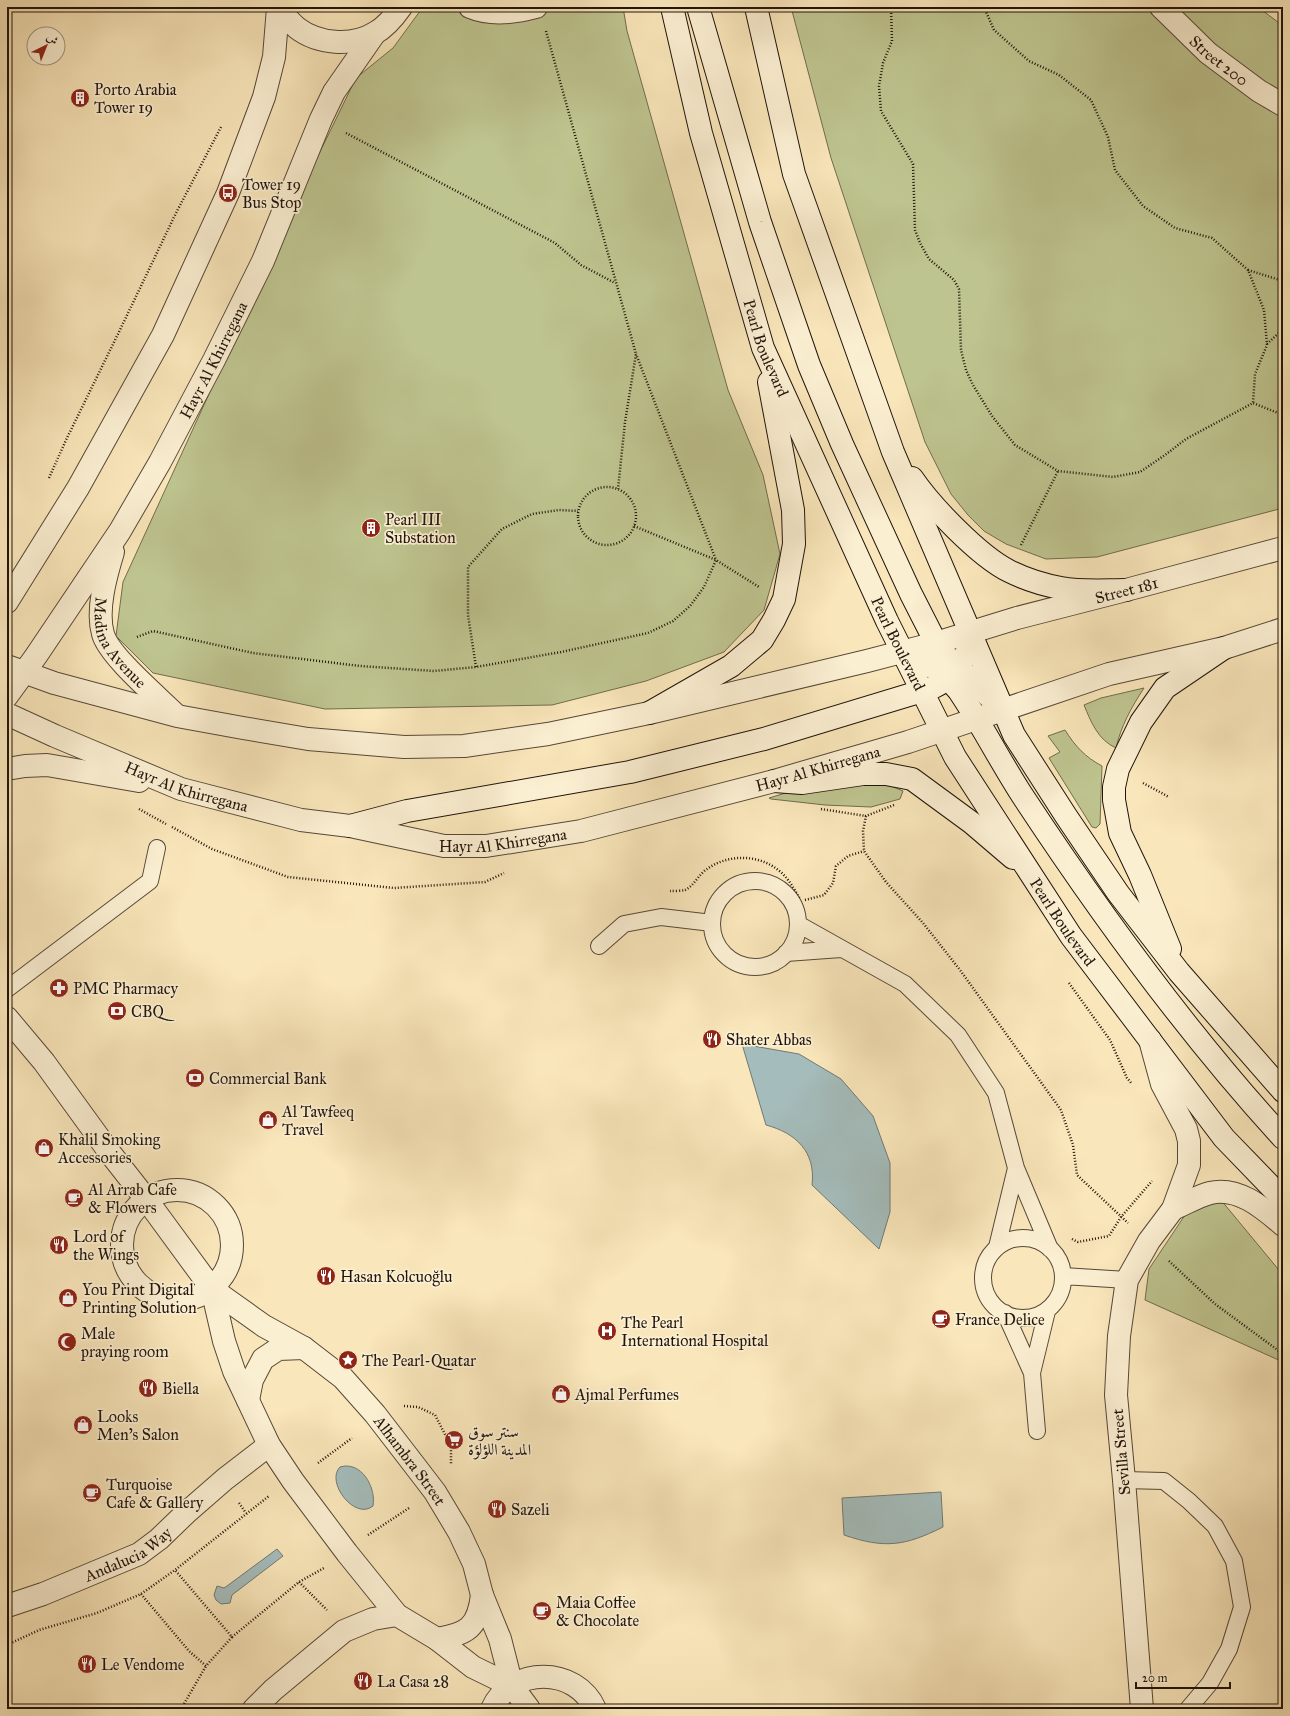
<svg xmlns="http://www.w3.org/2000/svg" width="1290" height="1716" font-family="'IM FELL Great Primer',Amiri,serif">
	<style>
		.green { fill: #bec48f; stroke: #706c4d }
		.water { fill: #a4bcbb; stroke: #707975 }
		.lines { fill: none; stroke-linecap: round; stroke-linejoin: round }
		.lane-casing { stroke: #574837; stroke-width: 18 }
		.street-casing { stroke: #574837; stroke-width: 24 }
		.secondary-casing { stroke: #21140b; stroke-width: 24 }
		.path { stroke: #21140b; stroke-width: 2.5; stroke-dasharray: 1 2; stroke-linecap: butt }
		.lane { stroke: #fbefd2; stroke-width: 16 }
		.street { stroke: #fbefd2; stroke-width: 22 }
		.secondary { stroke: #fbefd2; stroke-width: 22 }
		.labels { text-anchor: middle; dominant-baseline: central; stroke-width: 3.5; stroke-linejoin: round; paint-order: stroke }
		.street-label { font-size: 16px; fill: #21140b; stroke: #fbefd2 }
		.poi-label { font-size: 16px; fill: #21140b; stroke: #fbefd2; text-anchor: start }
	</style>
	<rect width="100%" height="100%" fill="#f9e6ba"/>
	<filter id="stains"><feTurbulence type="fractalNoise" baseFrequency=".005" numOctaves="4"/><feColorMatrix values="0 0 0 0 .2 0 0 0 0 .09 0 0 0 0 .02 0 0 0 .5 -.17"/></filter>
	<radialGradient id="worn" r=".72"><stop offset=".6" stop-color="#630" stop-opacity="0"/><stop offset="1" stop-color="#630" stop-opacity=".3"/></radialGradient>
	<path class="green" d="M423,7H623L627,31L728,390L763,475L780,554L764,610L724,652L646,681L552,705L325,709L153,673L116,636L123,582L316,160L356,78L393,48Z
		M791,7H1258L1283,26V508L1097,557L1046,559L1006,544L984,531L968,515L951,494L925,442L831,158Z
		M1144,688C1131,708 1121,726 1116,748C1098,740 1091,722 1084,705L1101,698Z
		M1065,730C1075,746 1085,757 1102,766L1100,824L1096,828L1092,827L1087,819L1049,758L1060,752L1048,736Z
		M843,779L891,786L903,791L900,799L871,807L825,805L771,799L769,798L802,788Z
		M1216,1194L1283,1275V1362L1145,1300L1149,1269L1185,1215Z"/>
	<path class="water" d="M742,1044L799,1054L841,1079L873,1116L890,1163V1212L879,1249L812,1185C816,1152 796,1133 766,1125Z
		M345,1466C364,1465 376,1489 373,1506C355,1521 325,1482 340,1467Z
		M941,1492L943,1527C905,1546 885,1549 844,1535L842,1498Z
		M277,1549L283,1556L232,1595L230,1603L221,1604L216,1600L214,1595L217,1586L224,1588L227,1586Z"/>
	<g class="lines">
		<g class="lane-casing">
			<path id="lane" d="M712 924a43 43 0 1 1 86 0a43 43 0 1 1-86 0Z
				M798,924L905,984L958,1035L996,1093L1016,1168L1050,1249
				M599,946L624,924L661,917L712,923
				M786,953L841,949
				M7,989L150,881L157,848
				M983 1278a40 40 0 1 1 80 0a40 40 0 1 1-80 0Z
				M997,1247L1016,1168
				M1063,1276L1127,1280
				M1005,1313L1032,1373
				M1037,1431L1032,1373L1047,1311
				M1124,1480L1164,1481L1189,1501L1215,1526L1234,1561L1242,1607L1229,1649L1210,1683L1188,1709"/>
		</g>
		<g class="street-casing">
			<g id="street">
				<path d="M278,7C283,14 290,22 297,28C318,44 352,47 375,33C386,27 394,17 401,7"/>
				<path d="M470,7C491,16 514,13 536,7"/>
				<path id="s1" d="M1161,7L1208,53L1259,91L1283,105"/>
				<path id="s2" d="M113,552C106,575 96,610 103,634C109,656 158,697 176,715"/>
				<path d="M7,602L78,488L163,335L228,193L264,97L274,57L278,8"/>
				<path id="s3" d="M7,666L54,683L177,716L243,728L308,739L404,747L464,746L548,734L649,713L867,661L936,643L1017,618L1126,590L1283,548"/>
				<path id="s4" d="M7,696L36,656L120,531L160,462L214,360L263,261L321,119L334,92L375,33"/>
				<path id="s5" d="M7,714L55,736L181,789L301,820L350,826L444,846H486L581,831L774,781L908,742L1109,674L1224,648L1283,629"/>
				<path d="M7,769L25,766L47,765L139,781"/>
				<path id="s6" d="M7,1018L44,1062L110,1153L146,1199L212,1289L264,1326L304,1348L343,1378L375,1414L412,1462L435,1492L459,1532L474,1564L482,1595L500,1639L512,1686L529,1709"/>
				<circle cx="177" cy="1245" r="55"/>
				<path d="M1173,1209C1185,1204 1198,1196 1210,1193C1238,1186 1263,1208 1283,1225"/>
				<path d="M212,1289L224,1341L234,1371L269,1445L293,1481L347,1553L397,1615L437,1639L473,1667L512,1686"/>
				<path d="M248,1400L252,1380L263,1359L278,1349L304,1348"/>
				<path id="s7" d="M7,1606L43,1594L139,1554L159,1539L186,1513L225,1479L269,1445"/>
				<path d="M437,1639C467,1634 478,1628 482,1595"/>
				<path d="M254,1709L273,1690L344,1631L373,1619L397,1615"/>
				<path d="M492,1709C511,1666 576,1666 595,1709"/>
				<path d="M1142,1709L1124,1480L1116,1395L1119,1336L1127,1280L1149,1241L1173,1209L1189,1165V1141L1186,1129L1162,1084L1150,1040"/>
			</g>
		</g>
		<g class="secondary-casing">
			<g id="secondary">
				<path id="s8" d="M672,7L701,133L763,348L887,621L955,757L1071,936L1224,1138L1283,1199"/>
				<path d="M698,7L760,222L809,365L842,444L911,594L936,643L946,656L997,704"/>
				<path d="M756,7L794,174L893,452L1014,735L1066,816L1118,893L1179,972L1283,1091"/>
				<path d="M912,478C931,506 979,556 1009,571C1025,579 1044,585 1061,588C1082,592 1105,590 1126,590"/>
				<path d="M903,652C926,661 944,672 959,691C982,725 1000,761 1022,795C1101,915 1186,1032 1283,1138"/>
				<path d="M649,713L731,666L762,640L774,620L784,599L794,544L793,510L769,382"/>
				<path d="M774,781L802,783L863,774H886L912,779L972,823L1013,858"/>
				<path d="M350,826L407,811L630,772L764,739L932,688C947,681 959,671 965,655"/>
				<path d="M1170,949L1140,875L1120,833L1114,800V787L1118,769L1141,722L1165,688L1224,648"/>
			</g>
		</g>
		<path class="path" d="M891,7L892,41L883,63L879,86L881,111L913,164L915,230L920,243L929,259L954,280L959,289L961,350L966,370L973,385L992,416L1015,445L1058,471L1113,477L1140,472L1165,455L1186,439L1253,403L1283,415
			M984,7L994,30L1029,61L1059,75L1091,100L1108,137L1115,170L1143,206L1175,228L1212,238L1248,270L1264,310L1267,345L1255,374L1253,403
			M546,31L636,354L625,422L618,489
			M346,133L555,243L581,265L615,283
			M1248,270L1283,281
			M1267,344L1283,329
			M49,478L66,440L118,334L176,213L221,127
			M578 516a29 29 0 1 1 58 0a29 29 0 1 1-58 0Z
			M634,526L716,560L759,587
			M1021,545L1058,471
			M137,637L153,631L253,653L360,666L434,671L476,667L561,652L648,633L673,621L690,606L704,587L716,560L636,354
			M476,667L468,615V567L502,529L532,514L559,510L578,511
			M1143,783L1169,797
			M894,805L866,816L863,831L864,851L886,882L923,923L960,970L1061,1110L1073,1145L1077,1175L1128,1223
			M139,809L166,824
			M821,809L866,816
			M172,827L212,849L288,877L394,888L485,882L504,873
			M670,891C674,891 681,891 685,890C694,886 699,874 707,869C728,854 758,854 778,870C788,877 794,889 800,899
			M805,900L824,895L833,883L836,866L848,856L864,851
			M1069,983L1110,1040L1127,1078L1132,1084
			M1072,1239L1078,1242L1109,1236L1121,1217L1152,1181
			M1169,1261L1215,1304L1283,1354
			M404,1406L418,1407L435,1415L451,1446V1465
			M318,1463L352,1438
			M239,1503L246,1513
			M368,1535L409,1508
			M299,1582L327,1610
			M141,1594L189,1651L206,1666L232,1637L175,1570
			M232,1637L299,1582L324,1568
			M7,1645L39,1630L97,1613L141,1594L175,1570L269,1496
			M181,1709L206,1666"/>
		<use href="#lane" class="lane"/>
		<use href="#street" class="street"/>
		<use href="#secondary" class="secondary"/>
	</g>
	<defs>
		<g id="building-disc" transform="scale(1)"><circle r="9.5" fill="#8f2418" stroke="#fbefd2"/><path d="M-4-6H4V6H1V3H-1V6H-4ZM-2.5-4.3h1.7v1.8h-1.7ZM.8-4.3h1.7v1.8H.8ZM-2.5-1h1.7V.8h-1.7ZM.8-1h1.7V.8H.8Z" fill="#fff"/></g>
		<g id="bus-disc" transform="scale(1)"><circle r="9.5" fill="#8f2418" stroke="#fbefd2"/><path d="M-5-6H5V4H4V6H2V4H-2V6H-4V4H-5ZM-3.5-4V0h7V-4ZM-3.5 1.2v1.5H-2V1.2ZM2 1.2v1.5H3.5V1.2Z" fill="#fff"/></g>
		<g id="pharmacy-disc" transform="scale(1)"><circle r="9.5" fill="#8f2418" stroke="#fbefd2"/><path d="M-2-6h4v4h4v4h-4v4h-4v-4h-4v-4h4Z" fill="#fff"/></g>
		<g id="bank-disc" transform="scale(1)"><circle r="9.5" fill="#8f2418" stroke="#fbefd2"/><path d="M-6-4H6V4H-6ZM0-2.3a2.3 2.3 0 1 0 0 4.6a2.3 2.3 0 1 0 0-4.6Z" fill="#fff"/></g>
		<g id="restaurant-disc" transform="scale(1)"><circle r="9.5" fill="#8f2418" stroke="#fbefd2"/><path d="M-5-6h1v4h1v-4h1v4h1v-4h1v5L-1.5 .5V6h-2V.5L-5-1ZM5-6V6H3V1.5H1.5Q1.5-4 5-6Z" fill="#fff"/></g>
		<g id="shop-disc" transform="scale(1)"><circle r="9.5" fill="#8f2418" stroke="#fbefd2"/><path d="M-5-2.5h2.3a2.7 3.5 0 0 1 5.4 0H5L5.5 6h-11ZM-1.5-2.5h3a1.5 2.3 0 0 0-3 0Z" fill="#fff"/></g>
		<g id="cafe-disc" transform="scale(1)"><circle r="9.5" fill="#8f2418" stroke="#fbefd2"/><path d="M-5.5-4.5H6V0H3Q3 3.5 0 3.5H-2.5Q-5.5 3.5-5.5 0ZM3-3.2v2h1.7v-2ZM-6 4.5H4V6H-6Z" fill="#fff"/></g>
		<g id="hospital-disc" transform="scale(1)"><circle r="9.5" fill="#8f2418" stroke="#fbefd2"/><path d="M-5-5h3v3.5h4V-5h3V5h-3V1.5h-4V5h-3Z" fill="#fff"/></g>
		<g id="mosque-disc" transform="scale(1)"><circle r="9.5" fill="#8f2418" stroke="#fbefd2"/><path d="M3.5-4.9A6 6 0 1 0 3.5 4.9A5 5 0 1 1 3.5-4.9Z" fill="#fff"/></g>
		<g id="sight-disc" transform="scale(1)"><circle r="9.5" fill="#8f2418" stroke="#fbefd2"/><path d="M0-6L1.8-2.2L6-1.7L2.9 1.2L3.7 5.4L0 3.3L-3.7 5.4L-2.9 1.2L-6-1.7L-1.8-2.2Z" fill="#fff"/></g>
		<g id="supermarket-disc" transform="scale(1)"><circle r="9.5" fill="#8f2418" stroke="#fbefd2"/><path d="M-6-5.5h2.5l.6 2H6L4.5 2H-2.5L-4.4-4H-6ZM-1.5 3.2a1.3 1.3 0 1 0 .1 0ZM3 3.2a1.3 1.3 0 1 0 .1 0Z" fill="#fff"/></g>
	</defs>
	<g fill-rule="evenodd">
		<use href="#building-disc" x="80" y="98"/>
		<use href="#bus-disc" x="228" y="193"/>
		<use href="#building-disc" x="371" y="528"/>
		<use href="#pharmacy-disc" x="59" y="988"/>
		<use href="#bank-disc" x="117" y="1011"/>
		<use href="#restaurant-disc" x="712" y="1039"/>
		<use href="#bank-disc" x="195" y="1078"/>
		<use href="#shop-disc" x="268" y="1120"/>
		<use href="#shop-disc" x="44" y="1148"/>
		<use href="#cafe-disc" x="74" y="1198"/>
		<use href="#restaurant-disc" x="59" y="1245"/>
		<use href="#restaurant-disc" x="326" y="1276"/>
		<use href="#shop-disc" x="68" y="1298"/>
		<use href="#cafe-disc" x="941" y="1319"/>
		<use href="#hospital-disc" x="607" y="1331"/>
		<use href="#mosque-disc" x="67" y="1342"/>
		<use href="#sight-disc" x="348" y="1360"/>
		<use href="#restaurant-disc" x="148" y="1388"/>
		<use href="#shop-disc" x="561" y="1394"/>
		<use href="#shop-disc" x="83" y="1425"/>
		<use href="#supermarket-disc" x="454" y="1440"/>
		<use href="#cafe-disc" x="92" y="1493"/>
		<use href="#restaurant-disc" x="497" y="1509"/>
		<use href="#cafe-disc" x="542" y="1611"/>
		<use href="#restaurant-disc" x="87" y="1664"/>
		<use href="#restaurant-disc" x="363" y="1681"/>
	</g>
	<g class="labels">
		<g class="street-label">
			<text stroke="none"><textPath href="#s1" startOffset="79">Street 200</textPath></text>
			<text stroke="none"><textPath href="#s8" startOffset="354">Pearl Boulevard</textPath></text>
			<text stroke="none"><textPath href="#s4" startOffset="395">Hayr Al Khirregana</textPath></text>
			<text stroke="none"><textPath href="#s3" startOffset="1148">Street 181</textPath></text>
			<text stroke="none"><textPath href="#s2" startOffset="98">Madina Avenue</textPath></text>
			<text stroke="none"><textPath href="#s8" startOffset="678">Pearl Boulevard</textPath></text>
			<text stroke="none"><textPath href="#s5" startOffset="842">Hayr Al Khirregana</textPath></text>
			<text stroke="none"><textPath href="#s5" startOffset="194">Hayr Al Khirregana</textPath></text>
			<text stroke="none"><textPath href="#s5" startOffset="518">Hayr Al Khirregana</textPath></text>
			<text stroke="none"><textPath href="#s8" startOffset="1002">Pearl Boulevard</textPath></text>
			<text transform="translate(1121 1452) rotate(-95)">Sevilla Street</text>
			<text stroke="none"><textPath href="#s6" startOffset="605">Alhambra Street</textPath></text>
			<text stroke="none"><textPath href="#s7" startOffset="132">Andalucia Way</textPath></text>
		</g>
		<g class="poi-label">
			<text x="94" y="89">Porto Arabia<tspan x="94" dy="18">Tower 19</tspan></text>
			<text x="242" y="184">Tower 19<tspan x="242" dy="18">Bus Stop</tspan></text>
			<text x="385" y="519">Pearl III<tspan x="385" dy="18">Substation</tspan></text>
			<text x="73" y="988">PMC Pharmacy</text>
			<text x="131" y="1011">CBQ</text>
			<text x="726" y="1039">Shater Abbas</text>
			<text x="209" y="1078">Commercial Bank</text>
			<text x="282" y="1111">Al Tawfeeq<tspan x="282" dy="18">Travel</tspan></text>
			<text x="58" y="1139">Khalil Smoking<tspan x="58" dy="18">Accessories</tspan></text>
			<text x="88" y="1189">Al Arrab Cafe<tspan x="88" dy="18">&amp; Flowers</tspan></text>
			<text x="73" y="1236">Lord of<tspan x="73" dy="18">the Wings</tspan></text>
			<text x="340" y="1276">Hasan Kolcuoğlu</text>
			<text x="82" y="1289">You Print Digital<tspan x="82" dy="18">Printing Solution</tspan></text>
			<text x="955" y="1319">France Delice</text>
			<text x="621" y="1322">The Pearl<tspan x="621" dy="18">International Hospital</tspan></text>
			<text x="81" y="1333">Male<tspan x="81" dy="18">praying room</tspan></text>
			<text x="362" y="1360">The Pearl-Quatar</text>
			<text x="162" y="1388">Biella</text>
			<text x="575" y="1394">Ajmal Perfumes</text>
			<text x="97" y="1416">Looks<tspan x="97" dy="18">Men's Salon</tspan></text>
			<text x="468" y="1431">سنتر سوق<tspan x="468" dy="18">المدينة اللؤلؤة</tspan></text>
			<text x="106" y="1484">Turquoise<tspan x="106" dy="18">Cafe &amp; Gallery</tspan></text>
			<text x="511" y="1509">Sazeli</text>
			<text x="556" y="1602">Maia Coffee<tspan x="556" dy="18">&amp; Chocolate</tspan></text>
			<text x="101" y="1664">Le Vendome</text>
			<text x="377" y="1681">La Casa 28</text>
		</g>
	</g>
	<rect width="1290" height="1716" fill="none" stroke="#f9e6ba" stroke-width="24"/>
	<rect x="8" y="8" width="1274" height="1700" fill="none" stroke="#21140b" stroke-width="2"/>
	<rect x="12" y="12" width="1266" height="1692" fill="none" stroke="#21140b"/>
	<g transform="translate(46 46) rotate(43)"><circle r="19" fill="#fbefd2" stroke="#a49782"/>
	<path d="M0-3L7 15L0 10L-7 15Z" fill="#8f2418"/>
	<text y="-6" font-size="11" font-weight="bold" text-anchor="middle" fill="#21140b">ش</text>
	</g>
	<path d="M1136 1682v6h94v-6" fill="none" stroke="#21140b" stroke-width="2"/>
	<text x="1142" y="1682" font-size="12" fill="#21140b" stroke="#fbefd2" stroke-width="3" paint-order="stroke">20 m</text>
	<rect width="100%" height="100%" filter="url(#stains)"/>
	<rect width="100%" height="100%" fill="url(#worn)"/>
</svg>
